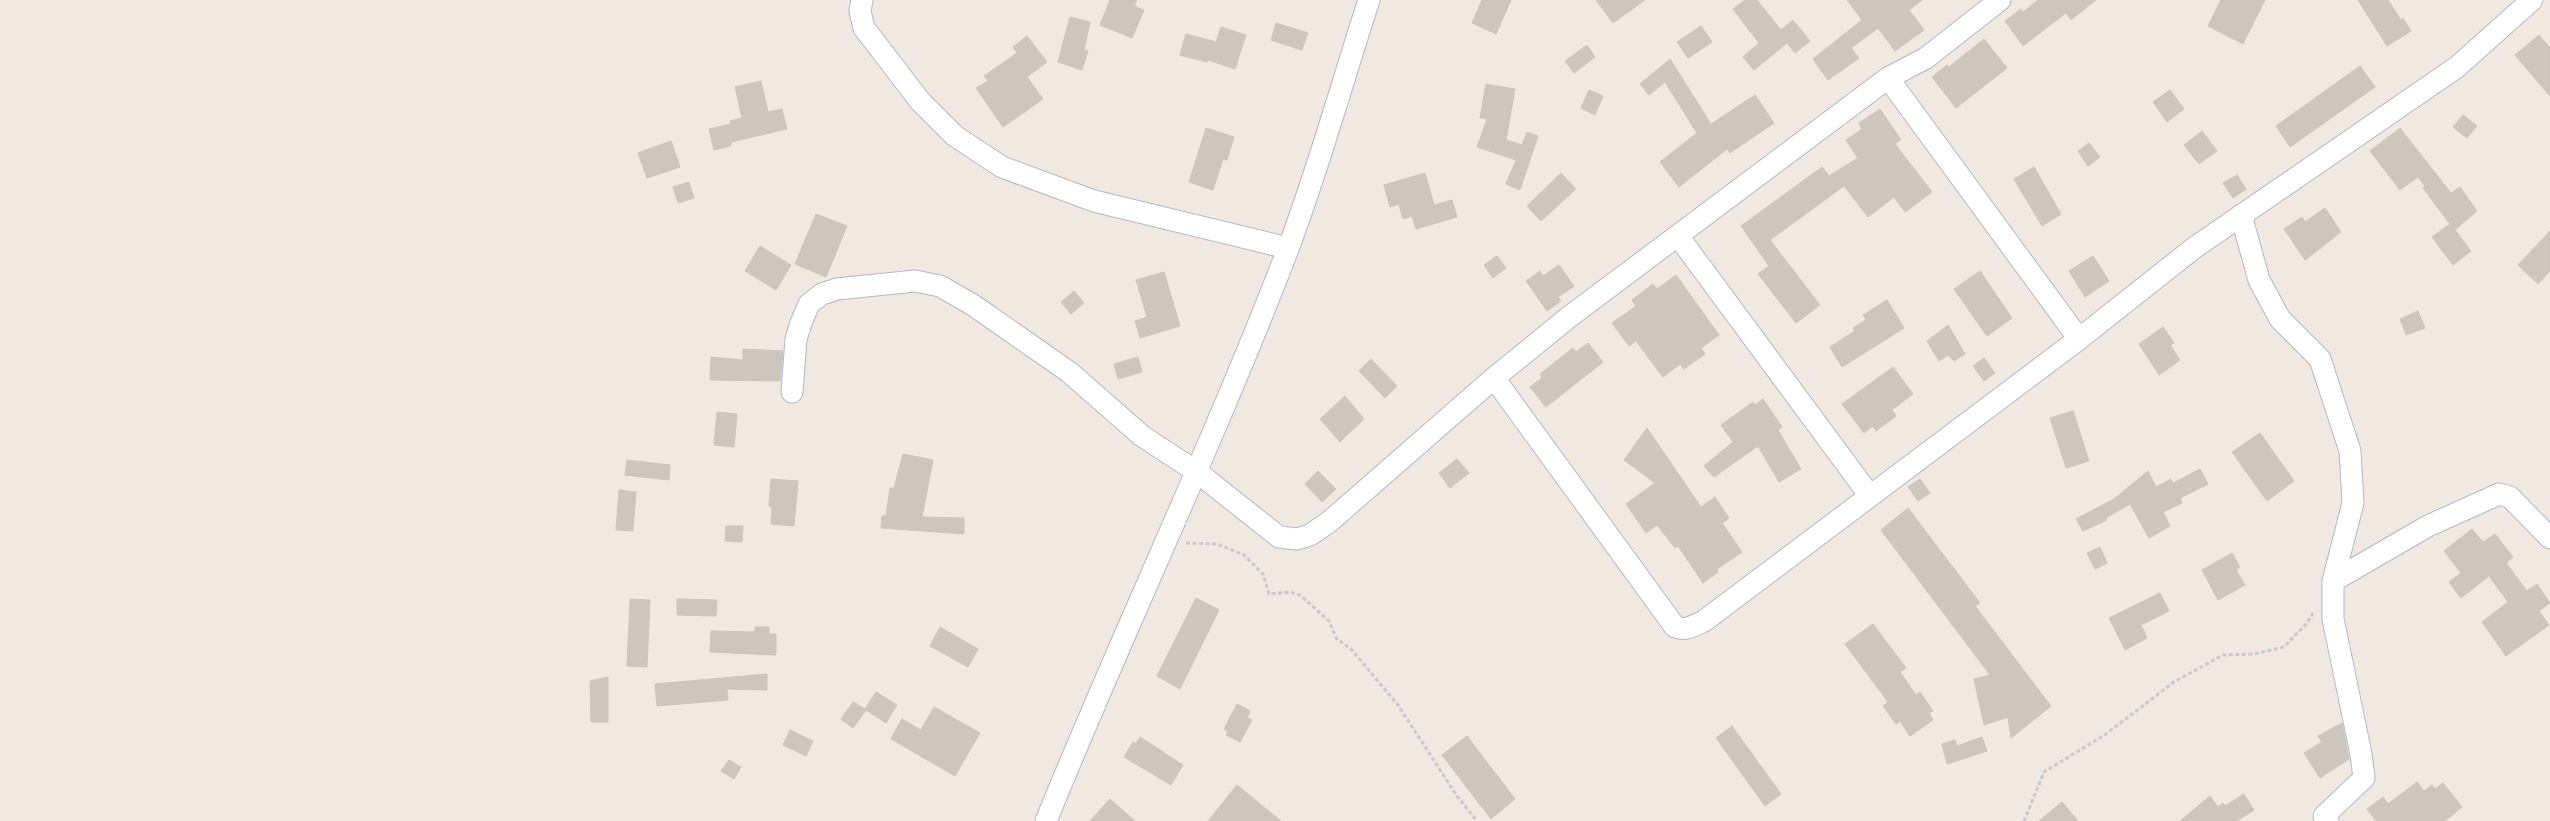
<svg xmlns="http://www.w3.org/2000/svg" width="2550" height="821" font-family="Jost,sans-serif">
	<style>
		.building { fill: #cbc7bf; stroke: #cbc5ba }
		.lines { fill: none; stroke-linecap: round; stroke-linejoin: round }
		.minor-casing { stroke: #b4b7c1; stroke-width: 23 }
		.path { stroke: #c9c9c9; stroke-width: 3; stroke-dasharray: 4 2.5; stroke-linecap: butt }
		.minor { stroke: #fff; stroke-width: 21 }
	</style>
	<rect width="100%" height="100%" fill="#efe9e1"/>
	<path class="building" d="M1110,0H1137L1134,6L1144,10L1132,38L1100,25Z
		M1482,0H1511L1496,34L1472,23Z
		M1596,0H1645L1613,23Z
		M1745,0H1757L1781,30L1793,20L1810,41L1795,53L1787,43L1754,70L1743,57L1759,43L1733,9Z
		M1847,0H1922L1909,10L1924,30L1895,51L1878,28L1851,48L1859,58L1828,80L1813,59L1862,20Z
		M2038,0H2096L2071,20L2066,13L2023,46L2005,21L2021,9L2023,12Z
		M2221,0H2265L2243,44L2208,26Z
		M2358,0H2388L2401,20L2403,18L2411,31L2387,46Z
		M1070,17L1090,22L1084,50L1088,51L1082,70L1058,62Z
		M1276,23L1308,33L1302,50L1271,40Z
		M1701,26L1712,42L1688,58L1677,42Z
		M1221,27L1246,35L1235,69L1208,60L1207,62L1180,55L1186,34L1216,42Z
		M2539,35L2550,48V96L2515,55Z
		M1027,36L1047,62L1027,77L1043,99L1003,127L976,88L988,81L984,76L1017,53L1013,47Z
		M1984,39L2007,68L1956,108L1932,77L1947,65L1949,67Z
		M1587,45L1595,57L1574,73L1565,61Z
		M1670,59L1711,124L1755,95L1774,123L1730,153L1727,149L1679,187L1660,162L1697,133L1665,82L1649,95L1640,84Z
		M2360,66L2375,87L2290,147L2276,126Z
		M761,81L768,112L782,109L787,129L731,142V146L714,150L709,129L731,124L730,121L742,118L735,87Z
		M1486,84L1515,89L1506,140L1522,145L1527,132L1538,136L1520,190L1506,184L1516,160L1477,147L1487,119L1480,118Z
		M1589,90L1603,96L1595,115L1581,108Z
		M2170,90L2184,109L2167,122L2153,102Z
		M1880,109L1901,140L1895,144L1932,192L1905,212L1894,197L1868,217L1844,186L1770,240L1820,305L1796,323L1758,274L1769,266L1741,226L1822,167L1829,176L1858,158L1846,140L1862,129L1859,123Z
		M2463,115L2477,126L2467,138L2453,127Z
		M1206,128L1234,137L1227,160L1223,159L1213,190L1189,182Z
		M2400,128L2451,193L2460,187L2477,211L2455,230L2471,251L2453,265L2432,237L2450,224L2453,228L2423,188L2425,186L2418,177L2400,190L2370,151Z
		M2202,131L2217,151L2199,164L2184,145Z
		M671,141L680,167L647,178L638,153Z
		M2089,143L2100,157L2088,166L2078,151Z
		M2034,167L2061,214L2042,226L2014,179Z
		M1425,173L1434,205L1452,200L1457,217L1416,229L1412,216L1403,219L1399,204L1390,207L1384,185Z
		M1561,173L1576,189L1541,221L1527,206Z
		M2237,175L2246,189L2233,198L2223,183Z
		M689,182L694,198L678,203L673,187Z
		M2325,208L2341,232L2305,260L2284,229L2302,217L2305,222Z
		M816,214L847,226L826,277L795,264Z
		M2550,231V271L2538,284L2518,265Z
		M760,246L791,265L776,290L745,271Z
		M1497,256L1506,268L1493,278L1484,265Z
		M2093,256L2109,281L2085,297L2069,271Z
		M1559,265L1574,286L1558,297L1561,301L1547,311L1526,281L1540,271L1543,276Z
		M1980,271L2012,318L1987,336L1954,289Z
		M1164,272L1180,326L1140,338L1135,321L1147,317L1136,280Z
		M1676,275L1719,335L1701,348L1705,354L1684,369L1680,364L1663,377L1636,341L1629,346L1612,323L1636,306L1632,300L1653,284L1657,289Z
		M1074,291L1084,303L1071,314L1061,302Z
		M1887,300L1904,328L1842,367L1830,347L1855,331L1853,328L1866,320L1863,315Z
		M2418,311L2425,328L2406,335L2400,319Z
		M1948,325L1965,354L1954,361L1948,355L1939,361L1927,341Z
		M2163,327L2174,343L2170,345L2180,360L2159,375L2139,344Z
		M1588,343L1603,362L1546,407L1530,387L1542,378L1540,374L1573,348L1576,352Z
		M743,349L783,351L780,381L710,380L711,357L743,360Z
		M1138,357L1142,372L1118,379L1114,364Z
		M1984,358L1995,373L1984,381L1973,366Z
		M1371,359L1397,386L1385,398L1359,371Z
		M1893,367L1913,394L1892,410L1896,416L1876,431L1873,426L1864,433L1842,404Z
		M1345,396L1364,419L1340,442L1320,419Z
		M1763,399L1782,427L1778,430L1801,469L1779,482L1758,446L1714,477L1704,466L1733,442L1721,425L1753,402L1755,405Z
		M2073,411L2089,461L2066,468L2050,418Z
		M717,412L737,414L734,447L714,445Z
		M1647,428L1701,507L1715,497L1729,518L1722,523L1742,552L1717,569L1718,572L1703,583L1678,546L1675,548L1657,525L1646,533L1626,504L1655,483L1624,460Z
		M2260,433L2294,481L2267,501L2232,452Z
		M903,454L933,460L922,517L964,518V534L881,528L882,516H889H886L890,488H894Z
		M1457,459L1469,473L1450,488L1439,473Z
		M627,460L670,465L669,480L625,475Z
		M2200,469L2208,484L2180,498L2182,503L2163,512L2170,526L2149,538L2130,504L2106,518L2107,520L2083,531L2076,519L2114,499L2148,471L2156,487L2171,479L2173,483Z
		M1318,471L1336,489L1322,502L1305,484Z
		M771,479L798,481L794,526L771,524L772,507L769,506Z
		M1920,479L1930,493L1918,501L1908,487Z
		M619,490L636,492L633,531L616,530Z
		M1908,508L1980,603L1975,606L2051,706L2011,738L2008,717L1984,725L1974,679L1990,675L1881,530Z
		M726,526H743L742,542L725,541Z
		M2472,529L2483,542L2495,534L2513,557L2506,563L2527,591L2537,584L2550,603L2539,611L2549,625L2506,656L2482,622L2508,602L2489,576L2461,598L2449,582L2461,573L2444,551Z
		M2100,547L2107,563L2095,569L2087,553Z
		M2232,553L2240,567L2236,570L2245,585L2218,600L2202,570Z
		M2160,593L2169,611L2141,625L2147,638L2125,650L2109,618Z
		M1196,598L1219,610L1180,689L1157,676Z
		M630,599L650,600L647,667L627,666Z
		M677,599L717,600L716,616L677,615Z
		M1873,624L1906,668L1900,672L1916,695L1920,692L1933,711L1929,713L1933,720L1910,736L1900,721L1896,724L1883,706L1888,702L1845,644Z
		M755,627H769V634H776V655L710,652L711,631L755,632Z
		M940,627L978,649L968,667L930,646Z
		M767,674V690L727,689L728,700L657,706L655,684Z
		M608,677V722H591L590,681Z
		M876,692L897,705L886,723L866,710L853,728L841,719L853,702L865,709Z
		M1237,704L1250,711L1247,718L1252,720L1240,742L1226,735L1228,731L1224,729Z
		M934,707L980,733L955,776L891,739L902,719L921,730Z
		M2342,723L2349,759L2320,778L2304,753L2322,742L2318,736Z
		M1732,726L1781,794L1765,806L1716,738Z
		M790,730L813,741L806,756L783,745Z
		M1467,736L1515,799L1491,819L1442,755Z
		M1140,737L1183,765L1171,785L1124,757L1133,742L1136,744Z
		M1982,737L1987,751L1947,764L1942,744L1955,740L1957,746Z
		M729,760L741,767L734,779L721,771Z
		M2417,782L2424,791L2432,785L2435,789L2443,783L2462,807L2445,821H2376L2367,809L2383,797L2388,804Z
		M1237,785L1281,821H1208Z
		M2244,794L2254,810L2237,821H2180L2210,796L2218,807L2223,803L2225,806Z
		M1110,799L1135,821H1090Z
		M2062,802L2078,821H2039Z"/>
	<g class="lines">
		<g class="minor-casing">
			<path id="minor" d="M862,0L860,11L864,28L920,101L955,136L1002,167L1094,201L1288,248
				M1888,78L2079,339
				M2241,215L2259,280L2280,319L2320,359L2350,451L2353,503L2333,581V619L2361,754L2364,778L2324,816L2328,821
				M1678,236L1870,496
				M1494,378L1675,627C1686,631 1693,626 1704,621L2079,339L2194,248L2457,67L2532,0
				M792,392L796,339L801,323L809,304L822,294L837,289L915,281L940,286L973,305L1069,372L1142,436L1197,472L1279,537L1297,539L1310,535L1329,522L1494,378L1569,317L1888,78L1926,58L2000,0
				M2333,581L2428,526L2499,494L2510,497L2550,538
				M1046,821C1124,629 1214,442 1288,249C1319,167 1342,83 1369,0"/>
		</g>
		<path class="path" d="M1186,543L1217,544L1244,555L1263,574L1269,594L1290,592L1300,595L1329,621L1336,638L1351,649L1398,705L1457,796L1477,821
			M2024,821L2044,772L2106,734L2174,682L2223,655L2254,654L2284,647L2307,623L2313,613"/>
		<use href="#minor" class="minor"/>
	</g>
</svg>
